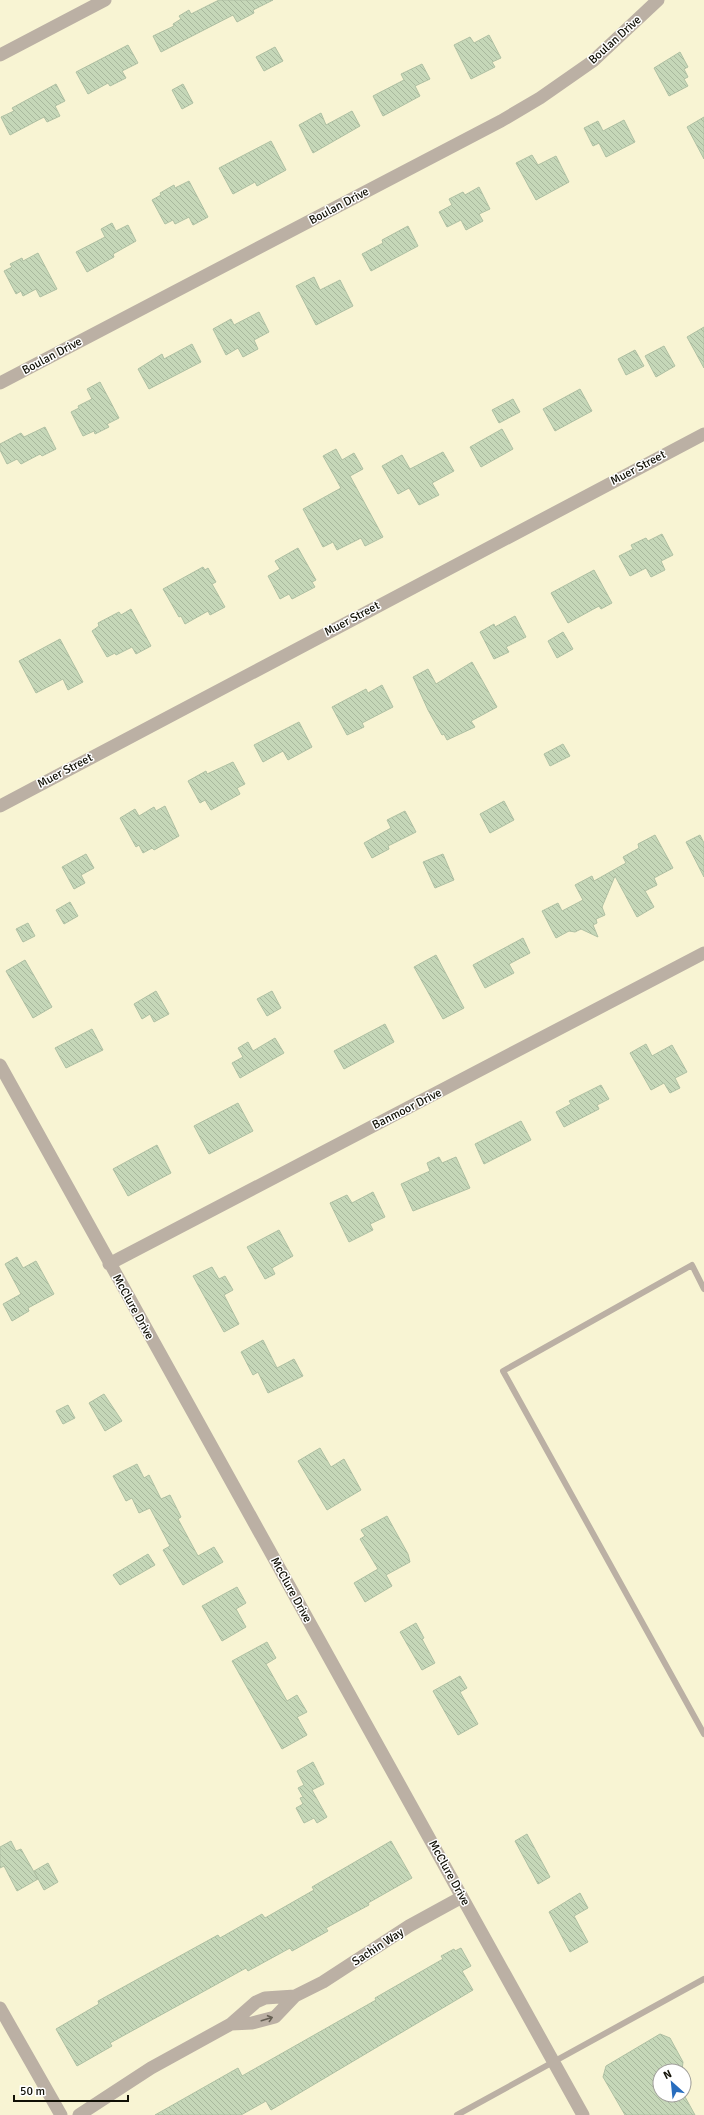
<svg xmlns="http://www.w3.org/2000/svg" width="704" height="2115" font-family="Signika,sans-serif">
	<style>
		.building { fill: url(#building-back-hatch); stroke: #afc0a3 }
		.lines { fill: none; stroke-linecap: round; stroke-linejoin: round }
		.service { stroke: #bbb0a4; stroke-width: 6 }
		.minor { stroke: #bbb0a4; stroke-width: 13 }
		.oneway { stroke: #666054 }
		.labels { text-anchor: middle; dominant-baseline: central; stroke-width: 3; stroke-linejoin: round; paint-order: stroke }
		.street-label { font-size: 12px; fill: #111005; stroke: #fff }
	</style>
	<defs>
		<pattern id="building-back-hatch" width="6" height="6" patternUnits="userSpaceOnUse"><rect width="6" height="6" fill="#c5d7b8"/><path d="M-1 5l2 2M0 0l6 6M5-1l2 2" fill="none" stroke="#a8b89d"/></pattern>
	</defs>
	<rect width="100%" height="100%" fill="#f8f4d3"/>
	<path class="building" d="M219,0H273L253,10L254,13L237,22L233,15L161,52L153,36L174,26L173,24L181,19L179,16L189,10L191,14Z
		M489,35L501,58L492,62L495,67L471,79L454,45L470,37L474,43Z
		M128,45L138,63L122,71L126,78L110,86L108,83L88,94L76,72Z
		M275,47L283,61L264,71L256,57Z
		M680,52L688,67L684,69L688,77L684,79L688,86L669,96L654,68Z
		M422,64L430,79L415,86L420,96L383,116L373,96L404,80L401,74Z
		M56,84L65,101L55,106L60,116L47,122L44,117L10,135L1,117L14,111L12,108Z
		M183,84L193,103L182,109L172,90Z
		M352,111L360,126L313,153L299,125L321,113L326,125Z
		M704,117V159L687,127Z
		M624,120L635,142L606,157L599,143L593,146L584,128L598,121L603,131Z
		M271,141L286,170L257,186L255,182L233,194L219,168Z
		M532,155L538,165L556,156L569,182L536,200L516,163Z
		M189,181L208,217L193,225L189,217L175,224L173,220L165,224L152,200L161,195L160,193L174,185L175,188Z
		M479,187L490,209L479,214L483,221L466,230L461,220L447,227L439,212L452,205L449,199L463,192L465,195Z
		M112,223L116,231L128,225L136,241L113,254L114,257L87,272L76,252L105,237L101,229Z
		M408,226L418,246L371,271L362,254L383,243L382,240Z
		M38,253L57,289L40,297L36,289L23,296L21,291L16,294L4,271L12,267L10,264L22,258L23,261Z
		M314,277L320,290L340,280L353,306L316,325L296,286Z
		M259,312L269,332L254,340L258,349L243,357L238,348L226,355L213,329L231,319L234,325Z
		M704,327V368L687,337Z
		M192,344L201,362L149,389L138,369L162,354L164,359Z
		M664,346L675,366L656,377L645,356Z
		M635,350L644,366L626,375L618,359Z
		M100,382L119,418L107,424L109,427L95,434L94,431L83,436L71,412L79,408L78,406L92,399L87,389Z
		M580,389L592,411L555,431L543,409Z
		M513,399L520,412L499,423L492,410Z
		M45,427L56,449L42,456L40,454L21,464L17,459L7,464L0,450V444L21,433L24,437Z
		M502,429L513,449L481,467L470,447Z
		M336,449L342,460L354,453L363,469L350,476L383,537L365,546L361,538L337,550L333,542L323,547L303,509L341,488L323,456Z
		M443,452L454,471L432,483L439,495L419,505L409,488L398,494L382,466L402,455L410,469Z
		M662,534L673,555L661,561L665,570L651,577L646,568L630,576L619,556L633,549L631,545L646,538L648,541Z
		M298,548L316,580L312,582L315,587L292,599L289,594L280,599L268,576L280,569L275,561Z
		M203,567L205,570L208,568L216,582L212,584L225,607L210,615L208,611L185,624L181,616L179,617L163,589Z
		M594,570L612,603L601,609L599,606L568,623L551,593Z
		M131,609L151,646L136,654L132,647L116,655L115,653L107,657L92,631L99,626L98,623L119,612L121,615Z
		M515,616L526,637L506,647L509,652L494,659L480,632L494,624L495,627Z
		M563,632L573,649L557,658L548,641Z
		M60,639L83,682L68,690L63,679L36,693L19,661Z
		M472,662L497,707L471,721L475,727L447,740L444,734L442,735L428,710L413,677L428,669L436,684Z
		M382,685L393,707L362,723L364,727L347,735L332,707L366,689L368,693Z
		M299,722L312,747L288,760L283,751L263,762L254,745Z
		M563,744L570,756L550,766L544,754Z
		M233,762L245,784L237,788L240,794L211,810L205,800L200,803L188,781L206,771L207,774Z
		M504,801L514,820L490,833L480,814Z
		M165,806L179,836L154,850L152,848L143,853L139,845L136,847L120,818L135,809L139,816L154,807L156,811Z
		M405,811L416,832L388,846L389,849L372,858L364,843L391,828L387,820Z
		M655,835L673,868L654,878L657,885L645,891L654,907L637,917L615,876L602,907L605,915L596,919L597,923L593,925L598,937L581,929L575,932L569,931L556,938L542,911L558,903L562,911L583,900L575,885L592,876L594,881L626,863L623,857L639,848L638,844Z
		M700,835L704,843V877L686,842Z
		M86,854L94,868L81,875L85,883L74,889L62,867Z
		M443,854L454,880L435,888L423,862Z
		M70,902L78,916L64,924L56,910Z
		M28,923L35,936L23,942L16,929Z
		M523,938L530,953L509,964L514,973L485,988L473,965Z
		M436,955L464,1008L443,1019L414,967Z
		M25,960L52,1007L33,1018L6,971Z
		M156,991L169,1014L154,1022L150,1014L142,1019L134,1004Z
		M272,991L281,1008L267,1016L257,999Z
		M385,1024L394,1042L344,1069L334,1051Z
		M92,1029L103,1050L66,1068L55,1048Z
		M275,1038L284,1053L240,1078L232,1063L243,1057L238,1048L248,1042L253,1051Z
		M646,1044L652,1056L672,1045L687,1072L675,1078L680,1088L670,1093L664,1083L651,1090L630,1053Z
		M601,1085L609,1099L597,1105L599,1109L564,1127L556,1112L571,1104L569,1101Z
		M238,1103L253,1131L209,1154L194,1126Z
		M521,1121L531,1140L484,1164L475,1144Z
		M157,1145L171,1173L128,1196L113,1169Z
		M439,1157L442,1163L456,1157L470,1188L413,1211L401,1184L430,1171L427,1163Z
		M373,1192L385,1217L370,1224L373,1230L349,1242L330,1203L347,1195L352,1203Z
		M279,1230L293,1256L272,1268L275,1274L265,1279L247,1247Z
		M17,1257L23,1268L36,1261L54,1294L28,1308L29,1311L12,1321L3,1304L21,1294L5,1264Z
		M212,1267L219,1279L225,1276L233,1290L224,1295L239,1324L224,1332L193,1276Z
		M263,1340L277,1368L294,1359L303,1376L268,1393L258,1372L253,1375L241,1352Z
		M104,1394L122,1421L105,1431L89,1403Z
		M68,1405L75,1418L63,1424L56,1411Z
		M320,1448L331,1467L344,1459L361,1490L327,1510L298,1461Z
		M137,1464L144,1478L149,1475L161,1499L170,1495L181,1517L178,1519L198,1556L214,1547L223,1562L183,1585L163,1550L170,1546L150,1508L139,1513L132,1498L126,1501L113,1476Z
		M387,1516L408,1554L410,1562L386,1575L392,1586L365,1602L354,1583L378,1569L360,1539L365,1536L361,1530Z
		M148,1554L155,1565L120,1585L113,1575Z
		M237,1587L246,1603L236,1609L246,1627L222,1641L202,1606Z
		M416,1623L424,1638L422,1639L435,1663L422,1670L400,1632Z
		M267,1642L276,1658L266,1664L287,1701L297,1695L307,1712L297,1717L307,1735L282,1749L232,1661Z
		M460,1676L467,1688L460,1692L478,1724L458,1735L433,1691Z
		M313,1762L324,1784L312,1790L327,1817L317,1823L314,1818L304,1823L296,1808L303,1804L300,1798L303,1797L298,1788L304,1785L297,1771Z
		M527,1834L550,1877L538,1884L515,1841Z
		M11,1841L16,1851L21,1849L38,1879L17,1891L4,1866L0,1868V1847Z
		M391,1841L412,1878L368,1903L369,1905L326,1928L328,1931L292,1951L290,1948L248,1971L246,1968L110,2043L112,2046L77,2066L56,2029L99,2004L98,2001L218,1935L220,1938L262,1914L265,1918L314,1890L312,1887Z
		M48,1863L58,1882L44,1890L34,1871Z
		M580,1893L588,1908L574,1916L588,1942L570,1952L549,1912Z
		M461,1948L471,1966L462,1971L473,1990L271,2110L266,2101L241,2115H155L238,2068L242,2076L376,2000L375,1998L443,1959L441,1956L454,1949L455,1951Z
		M660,2034L670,2038L683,2062L682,2071H660V2095H684L695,2115H625L603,2077L606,2066Z"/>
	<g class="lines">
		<path class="service" d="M704,1289L692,1265L503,1371L704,1734
			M457,2115L704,1979"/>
		<path class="minor" d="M0,55L105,0
			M0,383L501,121L540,98L593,61L658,0
			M0,806L704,434
			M0,1065L583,2115
			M109,1264L704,953
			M0,2008L61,2115
			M231,2024L252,2023L275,2017L295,1996L323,1982L409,1926L462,1897
			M79,2115L151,2068L231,2024L256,2002L265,1998L295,1996"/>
	</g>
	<defs><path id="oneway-shaft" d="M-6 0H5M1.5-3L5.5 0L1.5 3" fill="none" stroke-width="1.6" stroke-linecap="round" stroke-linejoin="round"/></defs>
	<use class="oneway" href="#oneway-shaft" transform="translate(267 2019) rotate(-17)"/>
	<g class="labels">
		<g class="street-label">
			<text transform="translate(615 40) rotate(-42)">Boulan Drive</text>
			<text transform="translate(339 206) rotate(-28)">Boulan Drive</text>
			<text transform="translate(52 356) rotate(-28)">Boulan Drive</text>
			<text transform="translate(638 468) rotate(-28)">Muer Street</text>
			<text transform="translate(352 619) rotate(-28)">Muer Street</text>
			<text transform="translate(65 771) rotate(-28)">Muer Street</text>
			<text transform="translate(407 1109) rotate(-27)">Banmoor Drive</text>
			<text transform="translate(133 1307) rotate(61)">McClure Drive</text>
			<text transform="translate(291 1590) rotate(61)">McClure Drive</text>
			<text transform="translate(449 1873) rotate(61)">McClure Drive</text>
			<text transform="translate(378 1947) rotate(-33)">Sachin Way</text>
		</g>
	</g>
	<g transform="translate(672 2083) rotate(333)"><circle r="19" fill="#ffffff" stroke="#a09f9b"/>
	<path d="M0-3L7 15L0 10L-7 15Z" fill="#286dbe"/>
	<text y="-6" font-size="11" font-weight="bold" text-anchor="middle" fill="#111005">N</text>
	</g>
	<path d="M14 2095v6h114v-6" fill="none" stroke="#111005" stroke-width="2"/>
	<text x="20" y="2095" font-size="12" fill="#111005" stroke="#ffffff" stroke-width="3" paint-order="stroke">50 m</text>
</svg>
